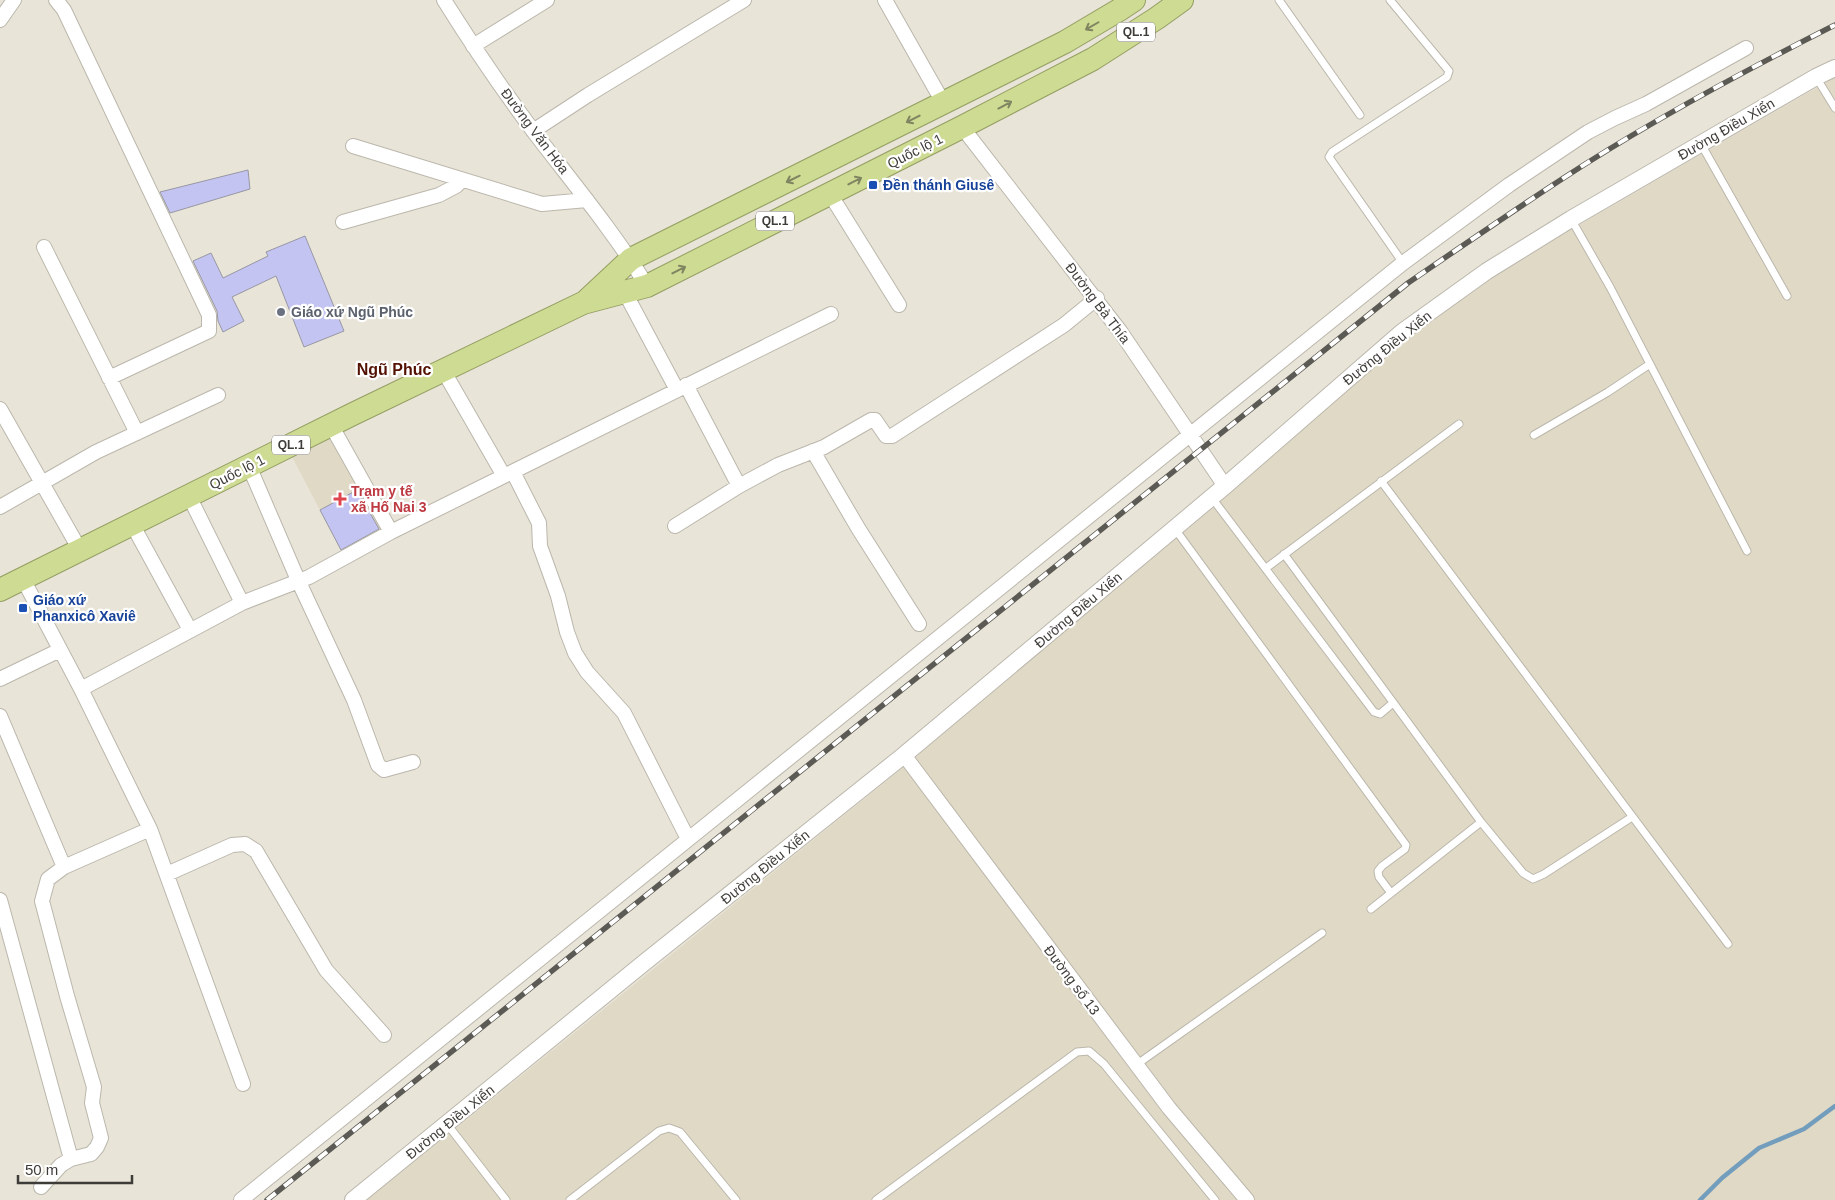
<svg xmlns="http://www.w3.org/2000/svg" width="1835" height="1200" font-family="Helvetica,sans-serif">
	<style>
		.built { fill: #e0d9c6 }
		.lines { fill: none; stroke-linecap: round; stroke-linejoin: round }
		.stream { stroke: #739dbd; stroke-width: 4.5 }
		.building { fill: #c4c4f3; stroke: #9797a3 }
		.service-casing { stroke: #bbb7ac; stroke-width: 9 }
		.minor-casing { stroke: #bbb7ac; stroke-width: 16 }
		.tertiary-casing { stroke: #bbb7ac; stroke-width: 18 }
		.trunk-casing { stroke: #949e62; stroke-width: 24 }
		.service { stroke: #fff; stroke-width: 7 }
		.minor { stroke: #fff; stroke-width: 14 }
		.tertiary { stroke: #fff; stroke-width: 16 }
		.trunk { stroke: #cedb93; stroke-width: 22 }
		.rail-casing { stroke: #5c5a54; stroke-width: 5.5 }
		.rail { stroke: #fff; stroke-width: 4; stroke-dasharray: 11; stroke-linecap: butt }
		.oneway { stroke: #7f8461 }
		.transit-dot { fill: #1a4fb4; stroke: #fff; stroke-width: 2 }
		.worship-dot { fill: #6b7280; stroke: #fff; stroke-width: 2 }
		.health-dot { fill: #e0444e; stroke: #fff; stroke-width: 2 }
		.labels { text-anchor: middle; dominant-baseline: central; stroke-width: 4.5; stroke-linejoin: round; paint-order: stroke }
		.shield { fill: #fff; stroke: #787674; stroke-width: 1 }
		.shield-label { font-size: 12px; font-weight: bold; fill: #3e3c38 }
		.street-label { font-size: 14px; fill: #3e3c38; stroke: #fff }
		.transit-label { font-size: 14px; font-weight: bold; fill: #164399; stroke: #fff; text-anchor: start }
		.worship-label { font-size: 14px; font-weight: bold; fill: #5b616d; stroke: #fff; text-anchor: start }
		.health-label { font-size: 14px; font-weight: bold; fill: #be3a42; stroke: #fff; text-anchor: start }
		.quarter-label { font-size: 16px; font-weight: bold; fill: #531102; stroke: #fff }
	</style>
	<rect width="100%" height="100%" fill="#e9e4d8"/>
	<path class="built" d="M1835,77V1200H367L905,766L1214,507L1407,339L1491,279L1572,229Z
		M330,435L383,529L342,552L291,455Z"/>
	<g class="lines">
		<path class="stream" d="M1700,1200L1722,1178L1759,1148L1804,1129L1835,1106"/>
	</g>
	<path class="building" d="M248,170L250,189L170,213L160,192Z
		M305,236L344,331L304,347L276,276L232,297L244,321L223,332L218,321L217,311L193,261L211,253L223,278L268,256L266,252Z
		M357,490L379,529L341,550L320,510Z"/>
	<g class="lines">
		<g class="service-casing">
			<path id="service" d="M1279,0L1360,115
				M1390,0L1449,71L1447,77L1332,152L1329,157L1403,263
				M1816,77L1835,108
				M1701,144L1787,296
				M1571,219L1610,287L1747,551
				M1534,435L1608,392L1650,364
				M1381,481L1728,944
				M1212,498L1374,712L1380,714L1393,703
				M1175,529L1406,845L1405,849L1382,866L1378,871L1379,877L1391,893
				M1284,554L1481,822L1523,873L1533,879L1544,874L1632,817
				M1266,568L1459,424
				M1371,909L1481,822
				M1136,1065L1322,933
				M447,1124L506,1200
				M570,1200L659,1131L669,1128L680,1132L736,1200
				M876,1200L1077,1052L1089,1051L1104,1064L1215,1200"/>
		</g>
		<g class="minor-casing">
			<path id="minor" d="M56,0L64,10L209,315V331L109,378
				M444,0C472,45 502,89 534,132C573,183 614,232 647,286
				M885,0L944,104
				M0,20L14,0
				M473,46L547,0
				M962,127L1120,331L1225,486
				M533,131L588,95L744,0
				M353,146L542,204L587,200
				M830,194L899,305
				M343,222L439,195L456,186L462,180
				M44,247L137,433
				M622,287L677,390
				M443,370L504,476
				M686,385L739,486
				M0,409L80,550
				M331,425L391,532
				M813,451L858,528L919,624
				M249,466L298,580L354,700L378,765L384,770L413,762
				M513,472L539,523L540,546L558,596L567,632L575,653L587,672L624,713L688,839
				M189,496L242,603
				M0,507L96,452L218,395
				M132,524L190,630
				M675,526L739,486L778,465L824,447L871,420H875L886,436H892L1064,325L1097,298
				M23,579L81,689L150,829L243,1084
				M0,679L60,650
				M81,689L242,603L309,577L391,532L831,314
				M0,716L64,867
				M904,755L1169,1108L1247,1200
				M167,874L232,845L245,844L256,851L326,970L384,1035
				M0,900L71,1159
				M41,1187L61,1165L71,1159L91,1154L97,1147L101,1138L92,1103L94,1087L67,996L42,901L48,879L64,867L150,829
				M241,1200L1403,263L1509,185L1588,132L1615,118L1646,104L1746,48"/>
		</g>
		<g class="tertiary-casing">
			<path id="tertiary" d="M353,1200L645,962L904,755L1225,486L1402,332L1487,271L1571,219L1816,77L1835,68"/>
		</g>
		<g class="trunk-casing">
			<path id="trunk" d="M586,301L631,259L1065,42L1119,10L1134,0
				M0,590L353,414L583,303L647,286L962,127L1093,59L1157,18L1182,0"/>
		</g>
		<use href="#service" class="service"/>
		<use href="#minor" class="minor"/>
		<use href="#tertiary" class="tertiary"/>
		<use href="#trunk" class="trunk"/>
		<g class="rail-casing">
			<path id="rail" d="M267,1200L1408,283C1459,248 1510,213 1562,179C1649,122 1742,72 1835,25"/>
		</g>
		<use href="#rail" class="rail"/>
	</g>
	<defs><path id="oneway-shaft" d="M-6 0H5M1.5-3L5.5 0L1.5 3" fill="none" stroke-width="1.6" stroke-linecap="round" stroke-linejoin="round" transform="scale(1.25)"/></defs>
	<g class="oneway">
		<use href="#oneway-shaft" transform="translate(1092 26) rotate(150)"/>
		<use href="#oneway-shaft" transform="translate(1005 105) rotate(-28)"/>
		<use href="#oneway-shaft" transform="translate(913 119) rotate(153)"/>
		<use href="#oneway-shaft" transform="translate(793 179) rotate(154)"/>
		<use href="#oneway-shaft" transform="translate(855 181) rotate(-27)"/>
		<use href="#oneway-shaft" transform="translate(679 270) rotate(-27)"/>
	</g>
	<g class="transit-dot">
		<rect x="868" y="180" width="10" height="10" rx="2.5"/>
		<rect x="18" y="603" width="10" height="10" rx="2.5"/>
	</g>
	<circle class="worship-dot" cx="281" cy="312" r="5"/>
	<path class="health-dot" d="M337.5 491.5h5v5h5v5h-5v5h-5v-5h-5v-5h5z"/>
	<g class="labels">
		<g class="shield">
			<rect x="1117" y="22.5" width="38" height="19" rx="4"/>
			<rect x="756" y="211.5" width="38" height="19" rx="4"/>
			<rect x="272" y="435.5" width="38" height="19" rx="4"/>
		</g>
		<g class="shield-label">
			<text x="1136" y="32">QL.1</text>
			<text x="775" y="221">QL.1</text>
			<text x="291" y="445">QL.1</text>
		</g>
		<g class="street-label">
			<text transform="translate(1726 129) rotate(-30)">Đường Điều Xiển</text>
			<text transform="translate(535 131) rotate(53)">Đường Văn Hóa</text>
			<text transform="translate(915 151) rotate(-27)">Quốc lộ 1</text>
			<text transform="translate(1098 303) rotate(53)">Đường Bà Thía</text>
			<text transform="translate(1387 348) rotate(-39)">Đường Điều Xiển</text>
			<text transform="translate(237 472) rotate(-27)">Quốc lộ 1</text>
			<text transform="translate(1078 610) rotate(-40)">Đường Điều Xiển</text>
			<text transform="translate(765 867) rotate(-39)">Đường Điều Xiển</text>
			<text transform="translate(1072 980) rotate(53)">Đường số 13</text>
			<text transform="translate(450 1122) rotate(-39)">Đường Điều Xiển</text>
		</g>
		<g class="transit-label">
			<text x="883" y="185">Đền thánh Giusê</text>
			<text x="33" y="600">Giáo xứ<tspan x="33" dy="16">Phanxicô Xaviê</tspan></text>
		</g>
		<g class="worship-label">
			<text x="291" y="312">Giáo xứ Ngũ Phúc</text>
		</g>
		<g class="health-label">
			<text x="351" y="491">Trạm y tế<tspan x="351" dy="16">xã Hố Nai 3</tspan></text>
		</g>
		<g class="quarter-label">
			<text x="394" y="369">Ngũ Phúc</text>
		</g>
	</g>
	<path d="M18 1175v8h114v-8" fill="none" stroke="#3e3c38" stroke-width="2.5"/>
	<text x="25" y="1175" font-size="15" fill="#3e3c38" stroke="#ffffff" stroke-width="4" paint-order="stroke">50 m</text>
</svg>
